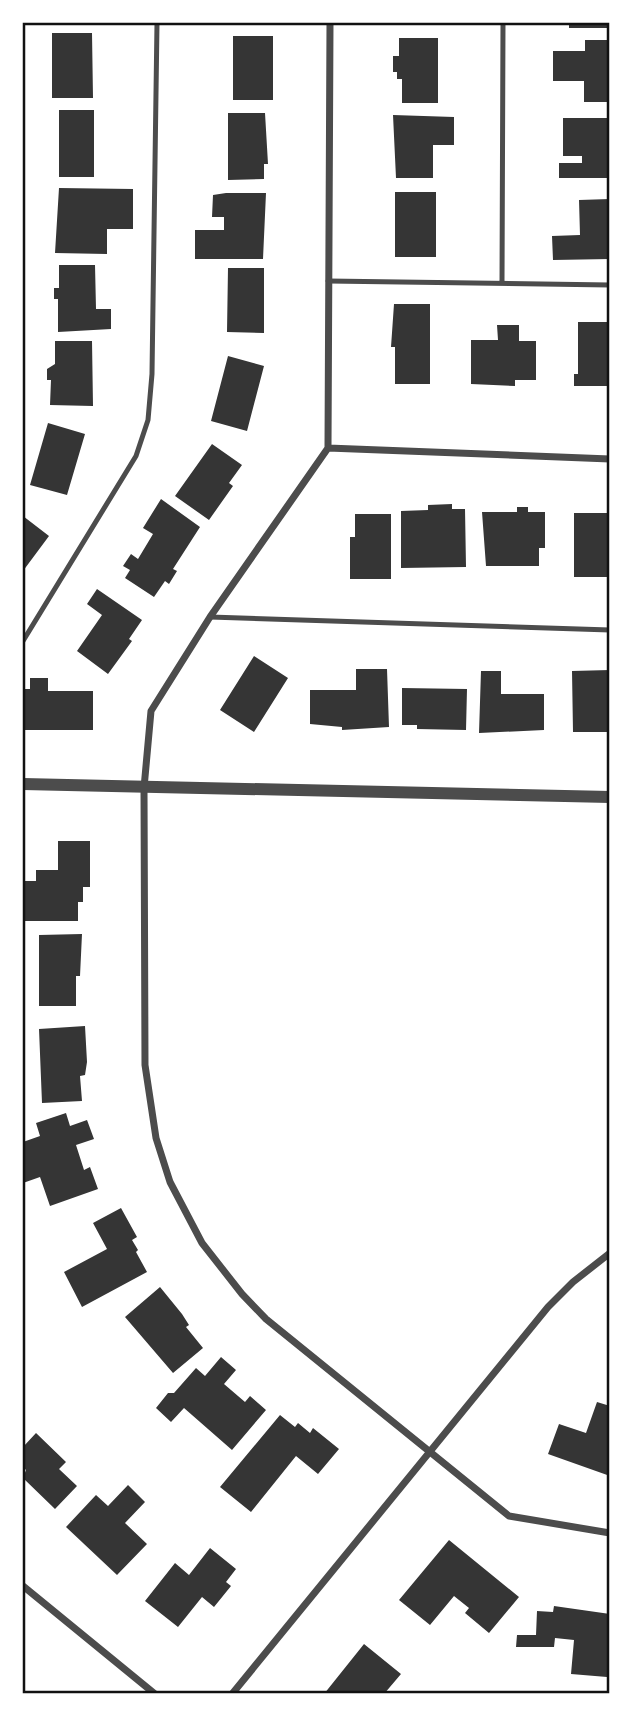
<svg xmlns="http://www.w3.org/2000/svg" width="633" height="1717" font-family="Mulish,sans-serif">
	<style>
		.building { fill: #353535 }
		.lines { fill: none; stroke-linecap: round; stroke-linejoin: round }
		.service { stroke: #4c4c4c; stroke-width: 5 }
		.minor { stroke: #4c4c4c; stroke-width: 7 }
		.tertiary { stroke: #4c4c4c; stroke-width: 12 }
		.neatline { fill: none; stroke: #111; stroke-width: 2.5 }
	</style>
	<rect width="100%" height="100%" fill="#fff"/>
	<path class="building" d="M569,23H610V28H569Z
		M52,33H92L93,98H52Z
		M233,36H273V100H233Z
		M399,38H438V103H402V79H397V72H393V56H399Z
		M585,40H610V102H584V81H553V51H585Z
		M59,110H94V177H59Z
		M228,113H265L268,164H264V179L228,180Z
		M393,115L454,117V145H433V178H396Z
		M563,118H610V178H559V163H582V156H563Z
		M59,188L133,189V229H107V254L55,253Z
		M395,192H436V257H395Z
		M226,193H266L263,259H195V230H224V217H212L213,195Z
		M610,199V259L553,260L552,236L580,235L579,200Z
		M59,265H95L96,309H111V329L58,332V299H54V288H59Z
		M228,268H264V333L227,332Z
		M394,304H430V384H395V347H391Z
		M578,322H610V386H574V374H578Z
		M497,325H519V341H536V380H515V386L471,384V340H498Z
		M55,341H92L93,406L50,405L51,380H47V369L55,364Z
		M228,356L264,366L247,431L211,421Z
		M48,423L85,434L67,495L30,485Z
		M212,444L242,465L229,483L233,486L209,520L175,496Z
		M161,499L200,527L173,569L177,571L169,584L165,581L154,597L125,578L130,570L123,566L131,554L138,559L153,534L143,528Z
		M452,504V509H465L466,567L401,568V511L428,510V505Z
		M517,507H528V512H545V548H539V566H486L482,512H517Z
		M574,513H610V577H574Z
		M355,514H391V579H350V537H355Z
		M23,516L49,536L23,571Z
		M97,589L142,620L129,639L132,641L108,674L77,651L102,615L87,604Z
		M254,656L288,678L254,732L220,710Z
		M356,669H387L389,727L342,730V727L310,724V690H356Z
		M610,670L609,732H573L572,671Z
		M481,671H501V694H544V730L479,733Z
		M30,678H48V691H93V730H23V689H30Z
		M402,688L467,689L466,730L417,729V725H402Z
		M58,841H90V887H83V902H78V921H23V881H36V870H58Z
		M82,934L80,976H76V1006H39V935Z
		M85,1026L87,1062L85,1075L80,1076L82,1101L42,1103L39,1029Z
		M66,1113L70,1126L87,1120L94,1139L76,1145L84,1170L90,1167L98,1189L50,1206L40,1177L23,1183V1142L40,1136L36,1123Z
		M121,1208L137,1237L132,1240L138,1250L136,1252L147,1272L82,1307L64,1272L107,1249L93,1223Z
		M160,1287L182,1314L189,1325L186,1327L203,1348L173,1373L125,1317Z
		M221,1357L236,1370L224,1384L245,1402L250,1396L266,1410L232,1450L184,1408L171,1422L156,1408L168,1393H174L196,1368L205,1376Z
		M597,1402L610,1406V1476L548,1454L559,1424L586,1433Z
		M280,1415L295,1427L298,1423L310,1433L313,1428L339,1449L318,1474L296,1456L251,1512L220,1487Z
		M36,1433L66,1462L59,1469L77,1486L55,1509L23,1478L26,1470L23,1467V1447Z
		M128,1485L145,1502L125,1523L147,1544L117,1575L66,1527L96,1495L108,1506Z
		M449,1540L519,1597L489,1633L465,1613L469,1608L454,1596L430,1625L399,1600Z
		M210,1548L236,1569L226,1582L231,1586L214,1607L202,1597L178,1627L145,1601L175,1563L189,1575Z
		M554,1606L610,1614L607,1677L571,1674L574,1640L555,1638L554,1647H516L517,1635H536L537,1611L553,1612Z
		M364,1644L401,1674L384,1694H324Z"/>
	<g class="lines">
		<path class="service" d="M328,281L610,285
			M502,283L503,23
			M210,617L610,630
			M23,641L136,456L148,420L152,374L157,23"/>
		<path class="minor" d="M330,23L328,448L210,617L151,711L144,788L145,1065L156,1138L170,1182L202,1243L242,1294L266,1319L509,1516L610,1533
			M328,448L610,459
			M23,1586L155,1694
			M232,1694L548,1307L573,1282L610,1253"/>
		<path class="tertiary" d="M23,784L610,797"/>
	</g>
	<rect width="633" height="1717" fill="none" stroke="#ffffff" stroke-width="49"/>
	<rect x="24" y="24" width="584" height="1668" class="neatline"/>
</svg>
